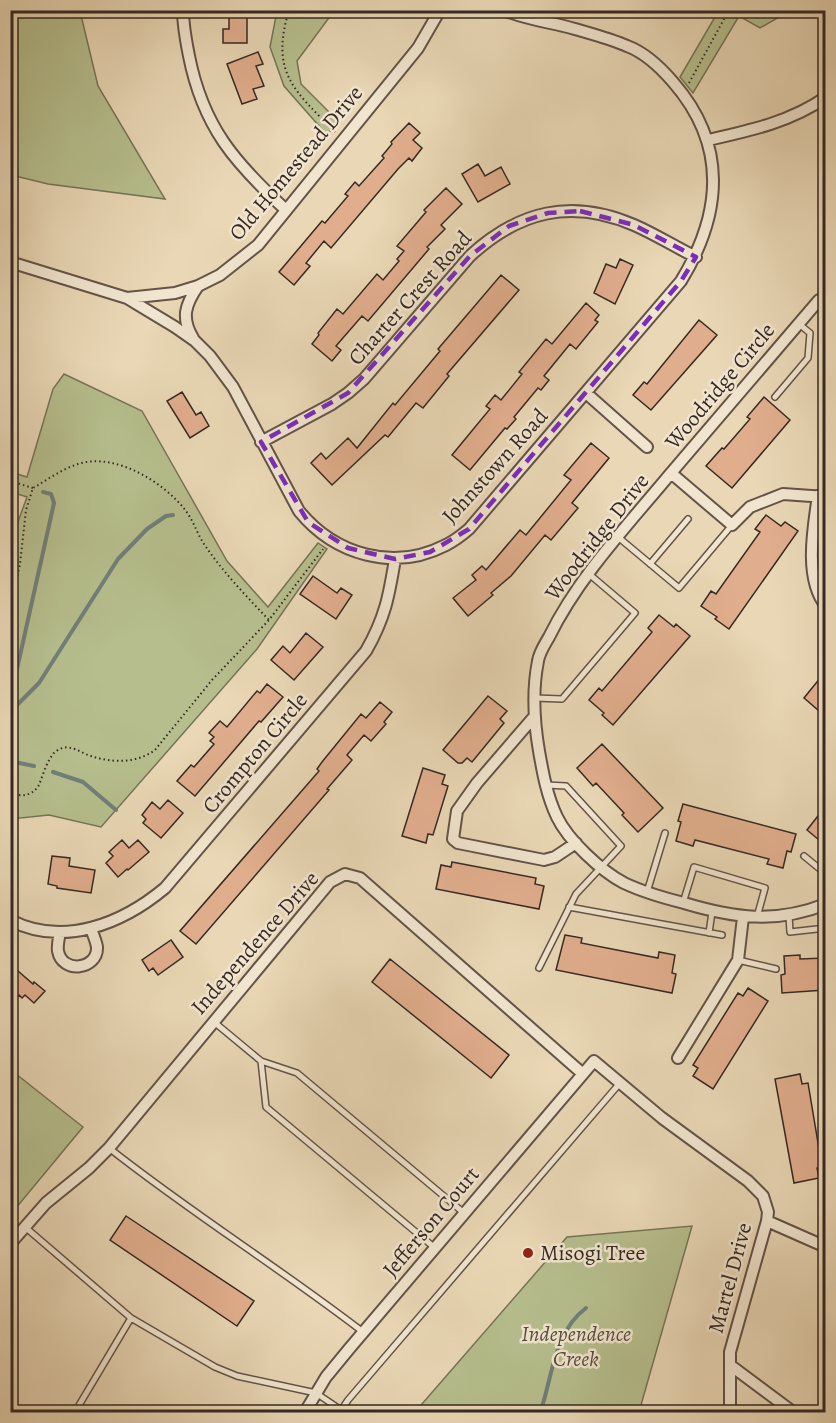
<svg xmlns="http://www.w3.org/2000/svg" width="836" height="1423" font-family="Alegreya,serif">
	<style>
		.green { fill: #b6be8d; stroke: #767458; stroke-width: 1.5 }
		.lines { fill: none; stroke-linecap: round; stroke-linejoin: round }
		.stream { stroke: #717f7a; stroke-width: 4 }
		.building { fill: #e1ae8d; stroke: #362924; stroke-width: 1.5 }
		.lane-casing { stroke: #635448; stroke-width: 8 }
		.street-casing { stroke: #635448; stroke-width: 14 }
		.path { stroke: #362924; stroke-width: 2; stroke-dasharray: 1.5 3; stroke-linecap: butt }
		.lane { stroke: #f1e5cf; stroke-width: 5 }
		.street { stroke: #f1e5cf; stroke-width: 10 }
		.marked { fill: none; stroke: #7b2cbf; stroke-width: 4.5; stroke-dasharray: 12 8; stroke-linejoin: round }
		.poi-dot { fill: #8f2418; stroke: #f1e5cf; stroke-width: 2 }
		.labels { text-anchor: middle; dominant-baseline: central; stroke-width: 5; stroke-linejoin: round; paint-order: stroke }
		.street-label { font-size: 22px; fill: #362924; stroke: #f1e5cf }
		.poi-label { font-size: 22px; fill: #362924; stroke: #f1e5cf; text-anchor: start }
		.park-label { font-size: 22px; font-style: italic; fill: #564e3e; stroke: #f1e5cf }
	</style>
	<rect width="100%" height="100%" fill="#e9d7b5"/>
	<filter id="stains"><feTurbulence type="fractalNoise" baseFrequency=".00333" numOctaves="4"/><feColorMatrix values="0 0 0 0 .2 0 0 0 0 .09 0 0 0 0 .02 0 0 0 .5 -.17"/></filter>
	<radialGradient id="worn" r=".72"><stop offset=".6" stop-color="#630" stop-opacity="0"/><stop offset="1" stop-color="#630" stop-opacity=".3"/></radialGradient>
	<path class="green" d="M11,10L80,11L98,86L165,199L48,184L11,175Z
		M719,10L790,11L760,28L739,16L693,93L680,77Z
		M277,11H334L297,61L301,84L338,121L327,135L284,86L270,47Z
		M64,374L142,411L227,561L268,607L318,543L327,549L257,649L101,827L49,815L11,819V541L27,497L11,492V472L27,477L53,389Z
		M11,1070L83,1127L11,1214Z
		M692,1226L639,1412H415L567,1237Z"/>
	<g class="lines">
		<path class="stream" d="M10,706L17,669L54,503L51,494L43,492
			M10,712L39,683L118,559L147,529L166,516L173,515
			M10,761L34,766
			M53,772L83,782L116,810
			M541,1410C553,1374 554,1332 586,1308"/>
	</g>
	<path class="building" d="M229,10H247V43H223V29H229Z
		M258,52L263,64L256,66L264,86L253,89L257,99L242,104L227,64Z
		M409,123L420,133L413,140L422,148L412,161L409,158L398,169L331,248L324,241L306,263L310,266L294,285L279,272L322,221L325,223L348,196L345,194L355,182L359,186L384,158L382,156L392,144L391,142Z
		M478,164L485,176L501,167L510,184L478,202L462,174Z
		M446,188L462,204L441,225L445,229L427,247L429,249L368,321L362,316L336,346L341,350L332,361L312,344L319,335L318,333L337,309L343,314L377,274L383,280L399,261L397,259L404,251L397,246L426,212L424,210Z
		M620,259L633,265L615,304L594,293L606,264L616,268Z
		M501,275L519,290L447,374L449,376L423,408L416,403L388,437L385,435L332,485L311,463L321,453L326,459L348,438L357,448L393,403L395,405L440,351L438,349Z
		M586,303L599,315L595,320L598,322L576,349L570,344L544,376L549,380L541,390L538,388L514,417L516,419L507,429L505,428L470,470L452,455L490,409L486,406L495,395L501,400L522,374L519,372L546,339L552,344Z
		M699,320L717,335L651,410L633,395L644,382L647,384Z
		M182,392L196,415L201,412L209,426L190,438L167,401Z
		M764,397L790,420L732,488L706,466L722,448L724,449L750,419L747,417Z
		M591,443L609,458L572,503L578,508L551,540L545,535L511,576L491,593L493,595L468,616L453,598L476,580L472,575L482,566L486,570L520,530L526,535L571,480L564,475Z
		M766,515L781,526L785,522L798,531L729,629L715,619L717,617L701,606L711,591L716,594L760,532L755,529Z
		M313,576L337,593L341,588L352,595L336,619L300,594Z
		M659,615L674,627L676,624L690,636L613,725L602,715L604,713L589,700L599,688L602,691L652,632L648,628Z
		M306,633L323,647L294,680L271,660L283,646L290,653Z
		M825,672V716L804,698Z
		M267,684L283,697L261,722L259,721L195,796L177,781L191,765L194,767L214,744L210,741L214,737L209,733L220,721L227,727L257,691L260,693Z
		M488,696L507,711L500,719L504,723L472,762L467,758L462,763H458L443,750Z
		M380,702L392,712L384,722L386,724L371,741L364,735L347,755L352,760L327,789L329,790L196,944L180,931L319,771L317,769L322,762L361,714L366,718Z
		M602,744L663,808L638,832L622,815L624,813L596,783L593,786L577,768Z
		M423,768L445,775L442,784L448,786L433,835L428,834L426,843L402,836Z
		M168,800L183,813L161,838L143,823L146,819L142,815L152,802L160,809Z
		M683,804L796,834L791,852L787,851L783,868L767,864L769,859L695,840L693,846L676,841L681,822L678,821Z
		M825,807V845L807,830Z
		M122,840L129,848L138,840L149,852L128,870L127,869L118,877L106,863L113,856L109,852Z
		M52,856L70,858L69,866L95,870L91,893L57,888V886L48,884Z
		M452,862L536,878L535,884L544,886L539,909L436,889L441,865L451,867Z
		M565,935L582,938L581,943L658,958L659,952L675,955L672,973L676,974L672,993L556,970Z
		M171,940L183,957L158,975L153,968L149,971L142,960Z
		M800,955V959L825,958V990L782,993L781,975L785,974L784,956Z
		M390,959L509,1055L491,1078L372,982Z
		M10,964L33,984L34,982L45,991L34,1003L25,995L22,998L19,995L10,1004Z
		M748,988L768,1001L713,1089L693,1076L698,1068L693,1065L738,993L743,996Z
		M800,1074L802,1084L808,1083L822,1167L817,1168L819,1178L794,1183L775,1079Z
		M126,1216L254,1301L237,1326L110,1240Z"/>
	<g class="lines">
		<g class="lane-casing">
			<path id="lane" d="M775,397L808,358L810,333L799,324
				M618,537L679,588L732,525
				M650,564L688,519
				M535,698L562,699L635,613L589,574
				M804,856L826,874
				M647,892L665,833
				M683,903L694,867L765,888L757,917
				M569,907L722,935
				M789,916L790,932L826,928
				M709,933L712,912
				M738,960L776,969
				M539,968L576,894L621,846L566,786L546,785
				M214,1022L261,1061L297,1073L464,1213
				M261,1061L266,1107L435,1248
				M109,1148C191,1213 280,1268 363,1332
				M25,1227L131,1318
				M75,1412L131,1318L215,1367L237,1376L316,1393L341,1410
				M340,1412L348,1400L620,1083"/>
		</g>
		<g class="street-casing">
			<path id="street" d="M183,10C183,26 186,41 189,56C203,127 235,163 286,210
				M708,140C748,131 791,122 826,97
				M10,262L127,298L175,293L198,286L220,275L258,245L418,48L440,10
				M127,298L175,327L195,341L210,356L233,387L299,511C335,555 394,572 446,545C454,541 462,535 469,529L681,281C722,214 728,145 673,82C661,68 646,53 627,46C611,39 592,34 575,29C551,22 527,20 504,10
				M826,302L819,300L671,473L732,525L750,507L783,494L826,497
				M193,338C181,318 185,305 198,286
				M586,393L647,447
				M261,442L332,404L348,393L364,379L470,256C519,211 571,198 634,225C655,234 675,247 696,257
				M671,473C628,525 579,576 549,637C545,644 539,653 538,661C532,691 534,722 539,751C543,774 547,796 557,817C568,840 601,871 624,883C643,892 664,898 684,903C734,918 776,924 826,904
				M818,496C813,529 804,579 826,606
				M533,718L477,783L457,811L453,839L458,843L544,860L555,857L576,843
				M10,920C64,948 123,923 165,888L366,651C385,618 389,596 395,559
				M60,932C59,938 57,945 58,951C62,974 98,970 97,947C96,941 93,934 91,929
				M678,1058L738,960L743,917
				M767,1221L826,1247
				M10,1244L46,1203L89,1168L109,1148L330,882L345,874L360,878L583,1074
				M305,1412L326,1377L349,1349L594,1061L662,1118L748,1181L763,1196L768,1212L767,1221L730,1352V1365L793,1412
				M730,1412V1365"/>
		</g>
		<path class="path" d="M289,10C270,73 294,90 335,132
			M689,83L729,10
			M822,289L826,277
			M10,481L33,488
			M10,611L20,564L26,510L33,488C47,480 62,469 78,464C115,452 164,482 186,511C194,522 198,536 206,547C224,573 247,597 269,620
			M10,793C22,797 30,796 38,787C43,776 46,762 54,753C58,749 65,746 71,748C77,749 82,753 88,755C110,763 136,764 155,750L212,680L269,620L323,549"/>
		<use href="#lane" class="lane"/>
		<use href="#street" class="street"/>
	</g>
	<path class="marked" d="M580,211L634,225L696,257L681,281L469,529L430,552L395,559L348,548L308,522L261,442L348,393L470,256L509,226L548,213Z"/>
	<circle class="poi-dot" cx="528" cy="1253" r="6"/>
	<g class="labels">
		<g class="street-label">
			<text transform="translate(296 163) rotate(-50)">Old Homestead Drive</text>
			<text transform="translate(410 298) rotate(-48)">Charter Crest Road</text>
			<text transform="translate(720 386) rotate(-50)">Woodridge Circle</text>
			<text transform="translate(495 466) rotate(-48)">Johnstown Road</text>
			<text transform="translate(597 537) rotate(-52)">Woodridge Drive</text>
			<text transform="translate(255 753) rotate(-50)">Crompton Circle</text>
			<text transform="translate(255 943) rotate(-49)">Independence Drive</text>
			<text transform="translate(431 1222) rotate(-50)">Jefferson Court</text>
			<text transform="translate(730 1278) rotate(-75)">Martel Drive</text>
		</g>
		<g class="poi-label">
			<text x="540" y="1253">Misogi Tree</text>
		</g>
		<g class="park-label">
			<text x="576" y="1334">Independence<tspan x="576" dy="25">Creek</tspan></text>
		</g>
	</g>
	<rect width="836" height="1423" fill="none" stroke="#e9d7b5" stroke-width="36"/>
	<rect x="12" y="12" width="812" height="1399" fill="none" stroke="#362924" stroke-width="3"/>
	<rect x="18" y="18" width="800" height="1387" fill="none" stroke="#362924" stroke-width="1.5"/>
	<rect width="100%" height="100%" filter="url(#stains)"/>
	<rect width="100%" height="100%" fill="url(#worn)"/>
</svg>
